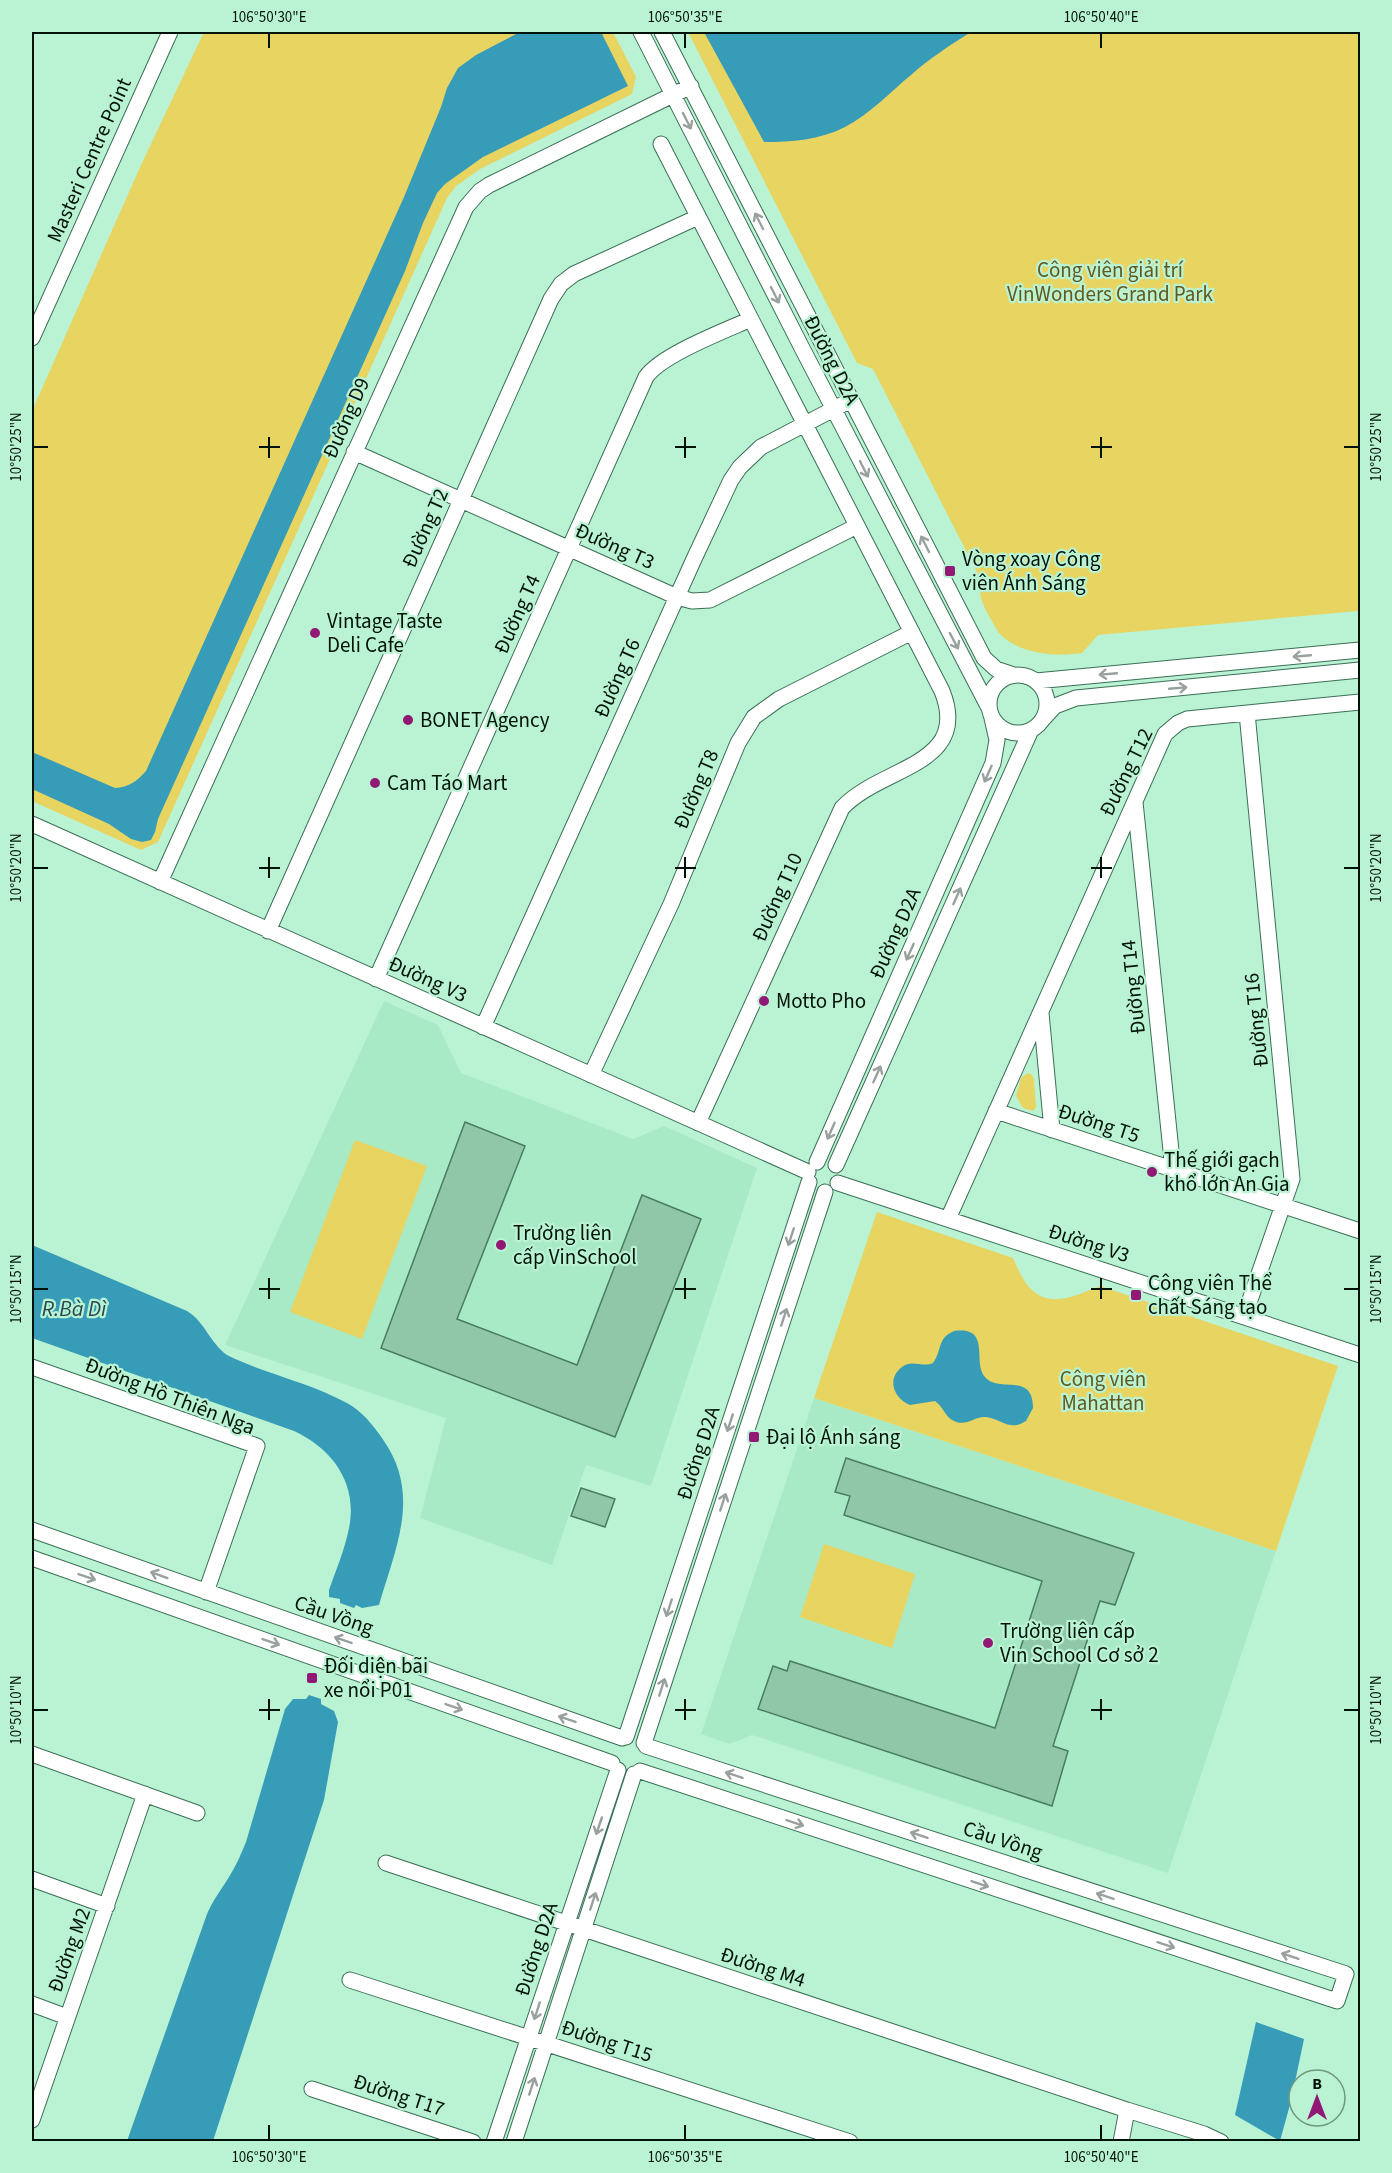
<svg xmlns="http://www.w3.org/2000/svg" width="1392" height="2173" font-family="'Source Sans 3',sans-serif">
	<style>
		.built { fill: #a9eac6 }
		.green { fill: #e7d461 }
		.water { fill: #379cb8 }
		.building { fill: #90c7a9; stroke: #487d62; stroke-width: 1.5 }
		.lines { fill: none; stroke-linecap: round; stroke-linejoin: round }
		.minor-casing { stroke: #3a6f55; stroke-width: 17 }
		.minor { stroke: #fff; stroke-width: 15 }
		.oneway { stroke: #99a19d }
		.ticks { fill: none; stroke: #011309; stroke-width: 2 }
		.poi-dot { fill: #921875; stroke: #baf3d3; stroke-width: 2 }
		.labels { text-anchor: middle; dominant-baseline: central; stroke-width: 4.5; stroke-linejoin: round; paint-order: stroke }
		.street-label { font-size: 21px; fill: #011309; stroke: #baf3d3 }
		.park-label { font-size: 21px; fill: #62591e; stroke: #baf3d3 }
		.poi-label { font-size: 21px; fill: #011309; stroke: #baf3d3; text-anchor: start }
		.water-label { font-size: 22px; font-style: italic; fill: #2a4852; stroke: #baf3d3 }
		.neatline { fill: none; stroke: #011309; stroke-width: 2 }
		.ticks-label { font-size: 15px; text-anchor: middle; fill: #011309 }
	</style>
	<rect width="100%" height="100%" fill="#baf3d3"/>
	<path class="built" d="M384,1001L438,1025L461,1073L633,1139L664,1126L757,1168L651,1486L586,1465L552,1565L420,1518L446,1418L225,1345Z
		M814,1398L1276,1551L1168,1873L752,1735L730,1744L701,1734Z"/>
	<path class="green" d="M204,32H613L636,77L632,94L480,169L456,186L447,198L158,842L141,850L32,801V411L141,165Z
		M688,32H1360V614L1357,611L1098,635L1082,653C1056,657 1017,654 998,632C995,627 992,621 989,616C981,601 979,597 981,580L873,369L857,363Z
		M1028,1073L1032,1075L1034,1079L1036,1107L1033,1111L1023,1108L1016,1096L1021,1078Z
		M355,1140L427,1166L362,1339L290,1312Z
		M877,1212L1013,1258C1017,1267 1022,1279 1029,1287C1049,1310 1077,1295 1100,1286L1338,1366L1276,1551L814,1398Z
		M824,1544L915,1574L892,1648L800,1617Z"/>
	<path class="water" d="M520,32H601L628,86L483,157L445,184L437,193L423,223L405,271L158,819L155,832L151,840L142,842L131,839L109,824L32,789V752L115,788C129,787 136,782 146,771L404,197L441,107L447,88L458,68L476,55Z
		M704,32H971C950,45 929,59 911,75C889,93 870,114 845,127C820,140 791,142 764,142Z
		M32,1245L187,1311C205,1322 210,1343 227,1355C265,1374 309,1382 347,1403C362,1411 372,1424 382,1438C422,1494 396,1546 379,1605L362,1608L356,1605L354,1608L340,1603V1599L329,1597V1590C336,1570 345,1549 349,1528C358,1484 333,1449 294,1431L32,1338Z
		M954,1331C992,1326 972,1362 985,1377C999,1394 1033,1371 1033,1408L1026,1421C1009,1432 1002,1419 986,1417C974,1416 967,1427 954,1421C945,1417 943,1406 935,1401L910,1405C894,1399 886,1379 902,1367C912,1359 923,1368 933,1363C942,1351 937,1338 954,1331Z
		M309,1695L321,1699V1704L334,1711L338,1722L324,1800L213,2141H127L207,1914C213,1900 221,1890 229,1877C236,1866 241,1854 246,1842L285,1709L293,1699H306Z
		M1256,2022L1304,2039L1291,2101L1280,2141L1235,2115Z"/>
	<path class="building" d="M465,1122L525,1146L457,1319L577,1365L642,1195L701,1219L615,1437L381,1348Z
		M846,1458L1134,1553L1115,1605L1100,1601L1053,1746L1068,1751L1052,1806L758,1709L773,1666L787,1671L790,1661L995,1728L1042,1581L844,1515L850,1496L835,1492Z
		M581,1488L615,1499L605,1527L571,1516Z"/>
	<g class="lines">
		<g class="minor-casing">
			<path id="minor" d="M641,32L803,350L988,706
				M662,32L984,658L996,669L1014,675
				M661,144L942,691C972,766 881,766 842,808L698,1123
				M32,338L170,32
				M354,452L677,597L692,601L710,600L857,526
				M989 704a29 29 0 1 1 58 0a29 29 0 1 1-58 0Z
				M1036,681L1360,650
				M1043,719L1055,706L1076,698L1360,670
				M1135,802L1173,1170
				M32,824L808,1172
				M160,882L466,207L480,191L489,185L691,86
				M268,931L551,299L561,284L574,274L698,217
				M376,979L646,377C661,355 724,331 751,319
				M1041,1013L1052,1130
				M483,1027L694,559L731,480L740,467L761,447L851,400
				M591,1075L671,904L738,743L754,717L779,699L912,632
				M996,1111L1360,1231
				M817,1162L993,763L997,740L992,718
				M836,1165L1031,730
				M838,1183L1360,1355
				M948,1219L1165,734L1178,723L1187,719L1360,702
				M1244,1317L1292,1179L1247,713
				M32,1367L257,1446L206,1592
				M32,1530L622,1738
				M32,1558L612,1763
				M626,1737L809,1182
				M644,1743L825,1192
				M32,1754L197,1813
				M640,1771L1337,2001L1346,1974L646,1746
				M386,1863L1127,2110L1121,2142
				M32,1879L107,1906
				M350,1980L850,2142
				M32,2004L67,2017
				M312,2089L473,2142
				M1127,2110L1204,2134L1221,2142
				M32,2120L145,1794
				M494,2142L618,1770
				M514,2142L634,1774"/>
		</g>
		<use href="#minor" class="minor"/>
	</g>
	<defs><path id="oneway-shaft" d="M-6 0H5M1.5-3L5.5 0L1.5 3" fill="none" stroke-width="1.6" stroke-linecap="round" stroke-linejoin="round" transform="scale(1.5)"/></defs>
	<g class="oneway">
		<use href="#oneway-shaft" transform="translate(687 121) rotate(63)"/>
		<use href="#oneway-shaft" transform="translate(759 221) rotate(-117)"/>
		<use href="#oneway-shaft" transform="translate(775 295) rotate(63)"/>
		<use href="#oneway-shaft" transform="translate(864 469) rotate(63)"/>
		<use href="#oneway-shaft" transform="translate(925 544) rotate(-117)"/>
		<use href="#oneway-shaft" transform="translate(954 641) rotate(62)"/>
		<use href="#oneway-shaft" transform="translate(1302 656) rotate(175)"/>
		<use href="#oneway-shaft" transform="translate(1108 674) rotate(175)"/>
		<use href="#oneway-shaft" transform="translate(1178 688) rotate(-5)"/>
		<use href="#oneway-shaft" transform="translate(988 774) rotate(114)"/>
		<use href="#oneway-shaft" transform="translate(957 896) rotate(-66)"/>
		<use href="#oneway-shaft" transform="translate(910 952) rotate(114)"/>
		<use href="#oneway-shaft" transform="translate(877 1074) rotate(-66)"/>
		<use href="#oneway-shaft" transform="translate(831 1131) rotate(114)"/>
		<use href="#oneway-shaft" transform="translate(791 1237) rotate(108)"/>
		<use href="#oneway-shaft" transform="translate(784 1317) rotate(-72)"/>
		<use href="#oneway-shaft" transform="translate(730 1423) rotate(108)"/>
		<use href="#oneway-shaft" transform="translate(723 1502) rotate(-72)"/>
		<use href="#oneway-shaft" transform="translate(159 1575) rotate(-160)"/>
		<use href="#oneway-shaft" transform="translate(87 1577) rotate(19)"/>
		<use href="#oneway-shaft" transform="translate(669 1608) rotate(108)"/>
		<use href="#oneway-shaft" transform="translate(343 1640) rotate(-161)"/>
		<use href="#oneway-shaft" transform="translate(271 1642) rotate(19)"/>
		<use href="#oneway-shaft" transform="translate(662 1687) rotate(-72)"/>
		<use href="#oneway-shaft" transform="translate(454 1707) rotate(19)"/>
		<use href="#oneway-shaft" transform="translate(567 1719) rotate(-161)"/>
		<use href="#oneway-shaft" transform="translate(734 1775) rotate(-162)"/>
		<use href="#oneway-shaft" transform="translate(795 1823) rotate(18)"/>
		<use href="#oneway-shaft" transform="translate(599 1826) rotate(109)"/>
		<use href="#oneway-shaft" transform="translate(919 1835) rotate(-162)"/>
		<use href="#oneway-shaft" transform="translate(980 1884) rotate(18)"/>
		<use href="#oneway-shaft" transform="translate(1105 1896) rotate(-162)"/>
		<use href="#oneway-shaft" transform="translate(593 1901) rotate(-72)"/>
		<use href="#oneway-shaft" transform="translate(1166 1945) rotate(18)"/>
		<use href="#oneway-shaft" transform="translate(1290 1956) rotate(-162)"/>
		<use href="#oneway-shaft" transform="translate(537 2011) rotate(108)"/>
		<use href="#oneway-shaft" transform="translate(532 2086) rotate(-72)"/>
	</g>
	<path class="ticks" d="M269,33V48M685,33V48M1101,33V48M269,437V458M685,437V458M1101,437V458M33,447H48M259,447H280M675,447H696M1091,447H1112M1344,447H1359M269,857V878M685,857V878M1101,857V878M33,868H48M259,868H280M675,868H696M1091,868H1112M1344,868H1359M269,1278V1299M685,1278V1299M1101,1278V1299M33,1289H48M259,1289H280M675,1289H696M1091,1289H1112M1344,1289H1359M269,1699V1720M685,1699V1720M1101,1699V1720M33,1710H48M259,1710H280M675,1710H696M1091,1710H1112M1344,1710H1359M269,2125V2140M685,2125V2140M1101,2125V2140"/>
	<g class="poi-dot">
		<rect x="944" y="565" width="12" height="12" rx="3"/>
		<circle cx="315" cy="633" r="6"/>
		<circle cx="408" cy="720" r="6"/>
		<circle cx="375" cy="783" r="6"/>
		<circle cx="764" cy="1001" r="6"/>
		<circle cx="1152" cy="1172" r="6"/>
		<circle cx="501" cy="1245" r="6"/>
		<rect x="1130" y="1289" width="12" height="12" rx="3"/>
		<rect x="748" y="1431" width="12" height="12" rx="3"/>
		<circle cx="988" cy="1643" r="6"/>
		<rect x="306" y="1672" width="12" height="12" rx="3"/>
	</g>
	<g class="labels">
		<g class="street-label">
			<text transform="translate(89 160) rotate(-66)">Masteri Centre Point</text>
			<text transform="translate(832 360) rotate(63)">Đường D2A</text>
			<text transform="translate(346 418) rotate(-66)">Đường D9</text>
			<text transform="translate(425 528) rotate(-66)">Đường T2</text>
			<text transform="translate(615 546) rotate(24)">Đường T3</text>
			<text transform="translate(517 614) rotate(-66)">Đường T4</text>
			<text transform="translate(617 678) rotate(-66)">Đường T6</text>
			<text transform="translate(1126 772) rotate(-64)">Đường T12</text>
			<text transform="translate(696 789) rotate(-67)">Đường T8</text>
			<text transform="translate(777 897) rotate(-66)">Đường T10</text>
			<text transform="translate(895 933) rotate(-66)">Đường D2A</text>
			<text transform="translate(428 979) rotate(24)">Đường V3</text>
			<text transform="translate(1133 987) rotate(-96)">Đường T14</text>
			<text transform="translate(1256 1020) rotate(-96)">Đường T16</text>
			<text transform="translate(1099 1123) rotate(18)">Đường T5</text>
			<text transform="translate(1089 1243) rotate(18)">Đường V3</text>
			<text transform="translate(170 1396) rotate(21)">Đường Hồ Thiên Nga</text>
			<text transform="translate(698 1453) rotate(-72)">Đường D2A</text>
			<text transform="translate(334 1615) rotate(19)">Cầu Vồng</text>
			<text transform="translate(1003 1840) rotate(18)">Cầu Vồng</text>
			<text transform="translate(536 1949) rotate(-72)">Đường D2A</text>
			<text transform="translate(69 1950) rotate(-70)">Đường M2</text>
			<text transform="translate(763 1967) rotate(18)">Đường M4</text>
			<text transform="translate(607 2041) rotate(18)">Đường T15</text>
			<text transform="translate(399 2095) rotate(18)">Đường T17</text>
		</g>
		<g class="park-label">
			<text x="1110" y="270">Công viên giải trí<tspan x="1110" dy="24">VinWonders Grand Park</tspan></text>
			<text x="1103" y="1379">Công viên<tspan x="1103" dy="24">Mahattan</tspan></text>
		</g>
		<g class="poi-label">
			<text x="962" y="559">Vòng xoay Công<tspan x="962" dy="24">viên Ánh Sáng</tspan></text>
			<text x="327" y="621">Vintage Taste<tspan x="327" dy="24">Deli Cafe</tspan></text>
			<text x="420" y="720">BONET Agency</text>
			<text x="387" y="783">Cam Táo Mart</text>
			<text x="776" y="1001">Motto Pho</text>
			<text x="1164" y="1160">Thế giới gạch<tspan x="1164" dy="24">khổ lớn An Gia</tspan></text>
			<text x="513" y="1233">Trường liên<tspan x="513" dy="24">cấp VinSchool</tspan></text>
			<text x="1148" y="1283">Công viên Thể<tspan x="1148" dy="24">chất Sáng tạo</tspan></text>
			<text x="766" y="1437">Đại lộ Ánh sáng</text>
			<text x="1000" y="1631">Trường liên cấp<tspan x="1000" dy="24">Vin School Cơ sở 2</tspan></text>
			<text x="324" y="1666">Đối diện bãi<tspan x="324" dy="24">xe nổi P01</tspan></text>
		</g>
		<g class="water-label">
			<text x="74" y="1309">R.Bà Dì</text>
		</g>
	</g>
	<rect width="1392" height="2173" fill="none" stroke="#baf3d3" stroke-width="66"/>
	<g transform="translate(1317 2098)"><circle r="28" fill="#baf3d3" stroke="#709982" stroke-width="1.5"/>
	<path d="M0-4.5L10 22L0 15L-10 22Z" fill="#921875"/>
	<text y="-9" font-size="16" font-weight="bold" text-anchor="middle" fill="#011309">B</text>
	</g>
	<rect x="33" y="33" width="1326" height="2107" class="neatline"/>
	<g class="ticks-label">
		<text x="269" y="22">106°50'30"E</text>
		<text x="685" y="22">106°50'35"E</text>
		<text x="1101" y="22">106°50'40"E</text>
		<text transform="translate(16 447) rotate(-90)" y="5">10°50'25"N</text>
		<text transform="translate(1376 447) rotate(-90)" y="5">10°50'25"N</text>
		<text transform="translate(16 868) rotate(-90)" y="5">10°50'20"N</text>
		<text transform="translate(1376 868) rotate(-90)" y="5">10°50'20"N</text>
		<text transform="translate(16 1289) rotate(-90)" y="5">10°50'15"N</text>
		<text transform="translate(1376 1289) rotate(-90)" y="5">10°50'15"N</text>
		<text transform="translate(16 1710) rotate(-90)" y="5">10°50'10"N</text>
		<text transform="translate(1376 1710) rotate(-90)" y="5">10°50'10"N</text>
		<text x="269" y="2162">106°50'30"E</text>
		<text x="685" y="2162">106°50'35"E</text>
		<text x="1101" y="2162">106°50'40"E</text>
	</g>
</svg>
